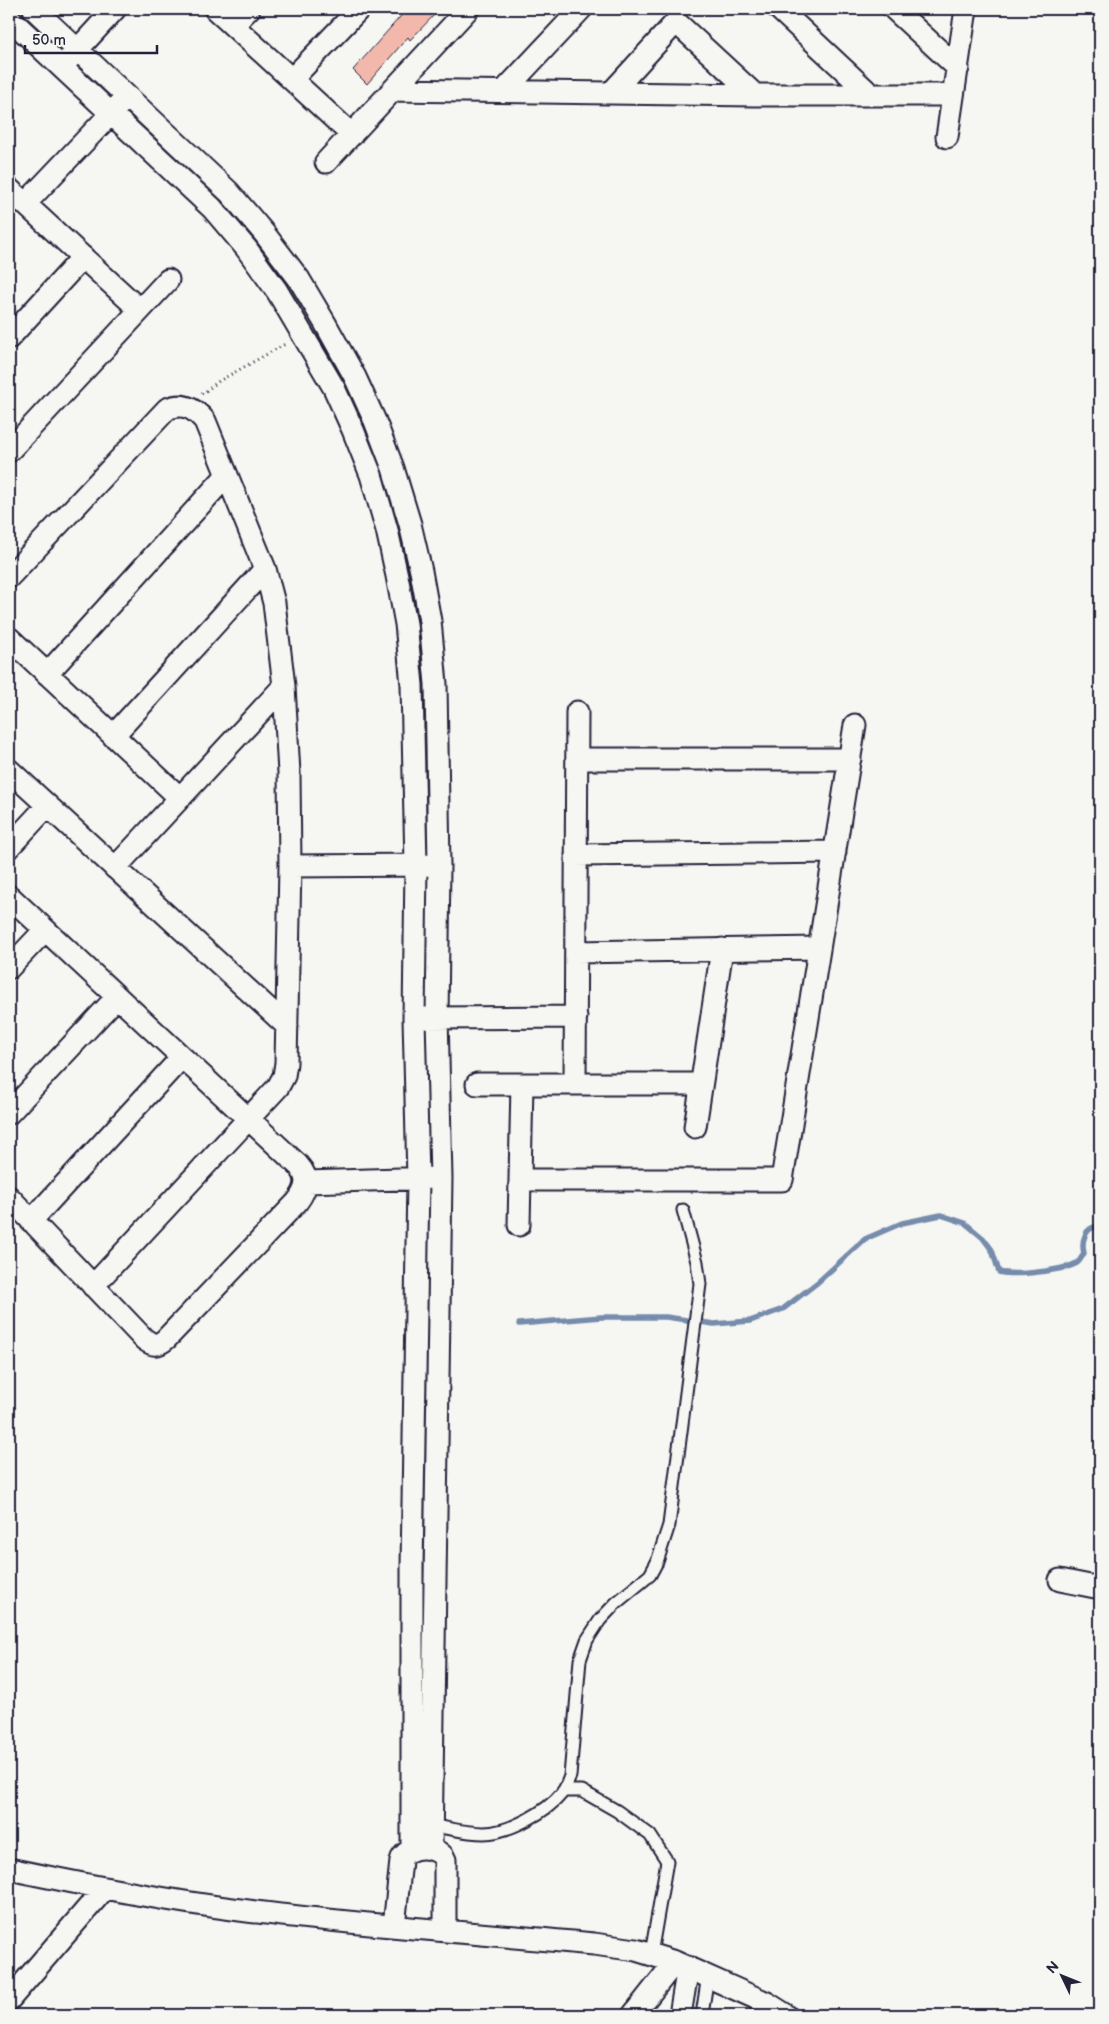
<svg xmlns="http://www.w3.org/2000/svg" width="1109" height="2024" font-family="'Balsamiq Sans',sans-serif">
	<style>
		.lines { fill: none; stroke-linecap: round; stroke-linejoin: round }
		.stream { stroke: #768cac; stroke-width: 5.5 }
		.building { fill: #f2b8ab; stroke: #22223b }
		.lane-casing { stroke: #22223b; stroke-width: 15 }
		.street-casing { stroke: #22223b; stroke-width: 25 }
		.path { stroke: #22223b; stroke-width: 3; stroke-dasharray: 1 4; stroke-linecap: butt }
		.lane { stroke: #f6f6f2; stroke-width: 11 }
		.street { stroke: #f6f6f2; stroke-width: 21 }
	</style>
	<rect width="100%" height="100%" fill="#f6f6f2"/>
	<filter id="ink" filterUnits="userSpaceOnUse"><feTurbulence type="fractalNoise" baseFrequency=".02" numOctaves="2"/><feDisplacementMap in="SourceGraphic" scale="10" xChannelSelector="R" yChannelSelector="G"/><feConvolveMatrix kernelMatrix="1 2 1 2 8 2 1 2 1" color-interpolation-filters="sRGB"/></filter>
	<g filter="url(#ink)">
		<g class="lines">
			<path class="stream" d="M519,1324L601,1317H666L714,1324L750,1321L783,1309L818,1282L865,1239L902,1223L941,1215L965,1223L983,1238L992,1250L999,1272C1014,1276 1062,1271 1077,1263C1080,1261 1082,1257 1084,1253C1081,1242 1085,1225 1100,1227"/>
		</g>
		<path class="building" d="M407,9H440L410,40L408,37L367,84L353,70Z"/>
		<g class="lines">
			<g class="lane-casing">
				<path id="lane" d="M563,1791H582L617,1811L650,1835L667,1861L651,1954
					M427,1825C445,1827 465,1833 484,1833C508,1833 547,1812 562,1793C566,1788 568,1781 570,1776L580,1660L587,1640L600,1620L616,1603L650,1575L657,1562L669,1525L700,1284L697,1262L683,1210
					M702,2015L708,1975"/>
			</g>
			<g class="street-casing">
				<path id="street" d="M34,9L229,192L264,233L299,279L325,323L355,377L375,421L393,468L410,524L421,571L430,621L436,684L439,865L437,1017L441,1178L431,1849
					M215,9L352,135
					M779,9L871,95
					M894,9L958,68
					M9,18L212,208L246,248L277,291L334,388L353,430L371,475L387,530L397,576L406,624L412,685L416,865L414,1018L418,1179L412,1568V1849
					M233,25L249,9
					M68,60L115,9
					M292,79L359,9
					M393,90L755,95H953
					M504,91L581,9
					M611,93L676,22L755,95
					M947,137L966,9
					M326,162L468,9
					M9,189L140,310
					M25,204L121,103
					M9,338L83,257
					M9,451L168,280
					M9,577L167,409C183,402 194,408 205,421L265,569L274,603L284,686L289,773L290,866L286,1063L284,1076L278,1087L93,1286
					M9,638L180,798
					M47,674L227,475
					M113,736L265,569
					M577,759H850
					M9,770L287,1026
					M9,847L47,806
					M576,855L835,852
					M290,866L430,865
					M115,868L284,686
					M9,896L298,1165C310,1178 307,1189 297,1202L166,1339C157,1347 152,1345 144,1339L9,1197
					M576,952L819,948
					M9,968L45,930
					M424,1018L576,1017
					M477,1084H701
					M575,1084L577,712
					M9,1113L117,997
					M695,1127L722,949
					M520,1180H782L855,725
					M307,1182L431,1178
					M31,1221L182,1057
					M519,1225L522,1084
					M1060,1580L1100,1588
					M9,1869C85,1885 162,1900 240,1910C357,1925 476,1933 594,1944L636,1950L675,1962L767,2003L786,2015
					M394,1926L401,1861C405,1844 439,1844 445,1860V1930
					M9,2000L105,1888
					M633,2015L675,1962
					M680,2015L688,1967"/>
			</g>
			<path class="path" d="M202,394L219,381L287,343"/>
			<use href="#lane" class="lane"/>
			<use href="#street" class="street"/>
		</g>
	</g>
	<rect width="1109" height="2024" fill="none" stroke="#f6f6f2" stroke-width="30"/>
	<rect x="15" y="15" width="1079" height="1994" fill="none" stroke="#22223b" stroke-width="2" filter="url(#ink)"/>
	<g transform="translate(1062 1976) rotate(313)" stroke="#f6f6f2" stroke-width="4" paint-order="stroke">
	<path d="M0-4L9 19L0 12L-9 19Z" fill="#22223b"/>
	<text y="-8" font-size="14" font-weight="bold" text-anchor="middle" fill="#22223b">N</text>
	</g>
	<path d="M25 45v8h132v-8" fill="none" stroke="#22223b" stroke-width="2.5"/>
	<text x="32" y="45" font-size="15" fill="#22223b" stroke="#f6f6f2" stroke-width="4" paint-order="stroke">50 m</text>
</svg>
